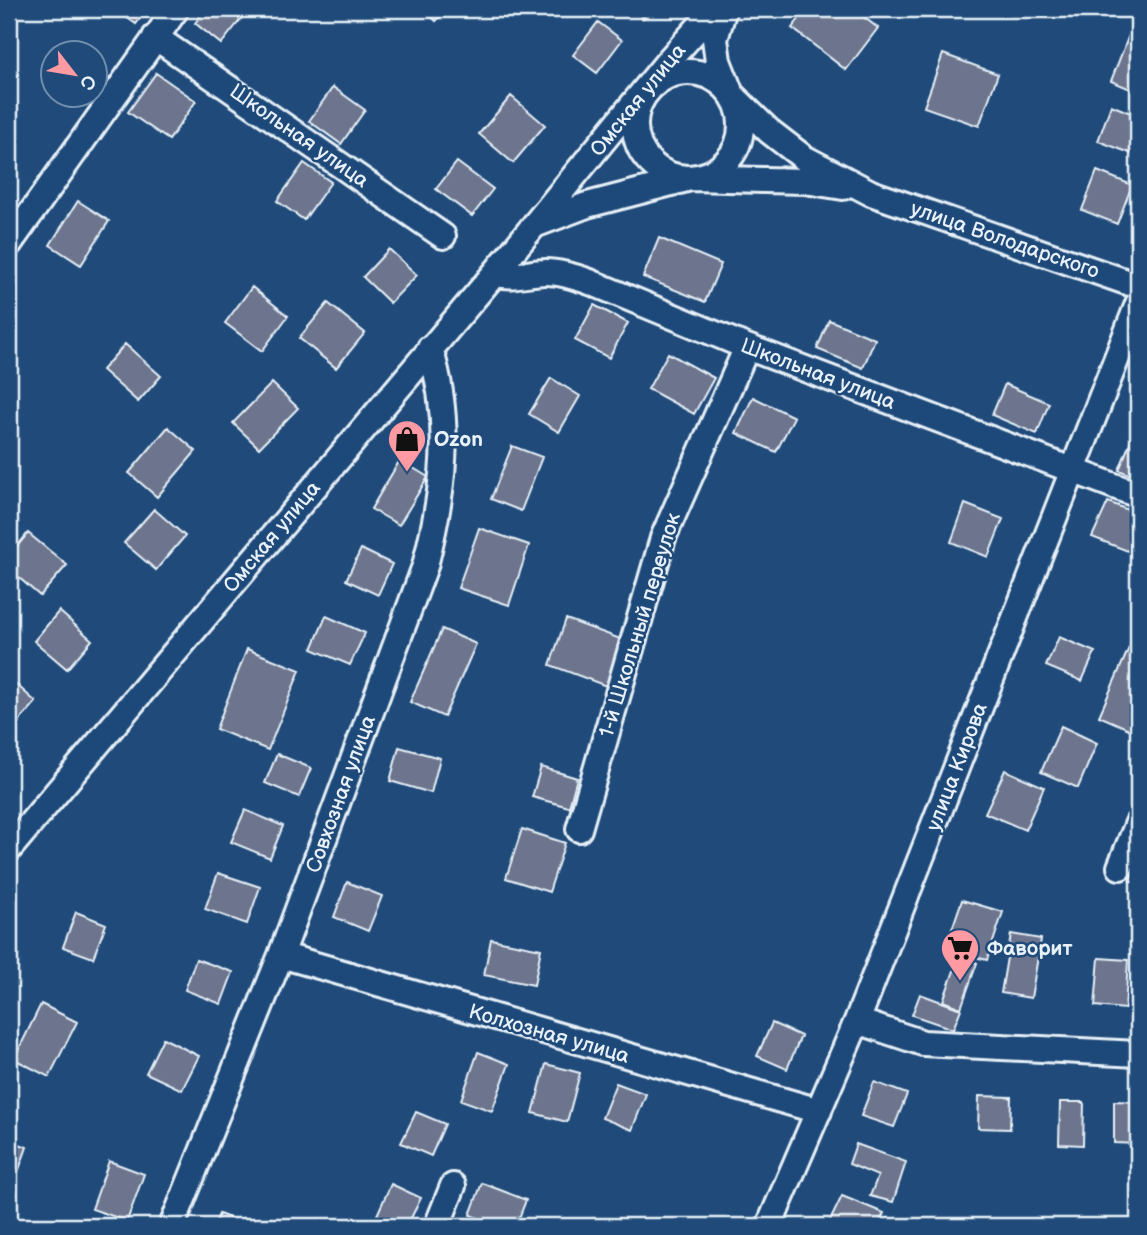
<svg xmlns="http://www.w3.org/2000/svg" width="1147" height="1235" font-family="'Balsamiq Sans',sans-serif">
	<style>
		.building { fill: #6c748d; stroke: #e8f1f8; stroke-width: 2 }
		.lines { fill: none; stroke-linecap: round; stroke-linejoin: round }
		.minor-casing { stroke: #e8f1f8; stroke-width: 30 }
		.minor { stroke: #1f4a7a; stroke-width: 24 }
		.labels { text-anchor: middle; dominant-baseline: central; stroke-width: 5; stroke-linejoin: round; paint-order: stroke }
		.street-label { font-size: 21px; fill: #e8f1f8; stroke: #1f4a7a }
		.poi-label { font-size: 21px; font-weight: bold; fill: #e8f1f8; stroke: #1f4a7a; text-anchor: start }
	</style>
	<rect width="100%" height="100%" fill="#1f4a7a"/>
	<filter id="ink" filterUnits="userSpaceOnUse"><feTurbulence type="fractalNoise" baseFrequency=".0143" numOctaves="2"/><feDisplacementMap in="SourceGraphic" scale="14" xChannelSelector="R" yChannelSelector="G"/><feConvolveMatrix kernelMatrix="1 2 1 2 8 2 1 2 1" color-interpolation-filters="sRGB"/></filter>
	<g filter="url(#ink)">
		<path class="building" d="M115,9H147L136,24Z
			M206,9H249L221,44L195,23Z
			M423,9H448L436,21Z
			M634,9H651L643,18Z
			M807,9H853L878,28L846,70L792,28Z
			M598,22L622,40L597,73L573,55Z
			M1129,35L1138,39V92L1111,81Z
			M943,54L998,74L979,126L924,107Z
			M156,73L196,101L169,140L128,112Z
			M333,87L365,110L341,144L309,121Z
			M511,96L545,125L513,163L479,134Z
			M1111,105L1138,116V156L1098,141Z
			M457,162L493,189L472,216L436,189Z
			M304,163L331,182L304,220L277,201Z
			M1097,171L1132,185L1117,224L1082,210Z
			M9,184L16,189L9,199Z
			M78,201L109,221L81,265L50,245Z
			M659,238L721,264L705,302L643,277Z
			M389,249L417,275L390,303L363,277Z
			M252,287L288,316L262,351L225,323Z
			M328,303L365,333L336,368L299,338Z
			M594,305L628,323L609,358L575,340Z
			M829,320L875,339L863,368L817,349Z
			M125,344L161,376L138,402L102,370Z
			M668,353L714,378L694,414L648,389Z
			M551,378L580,396L559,432L529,414Z
			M272,383L298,408L259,448L233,423Z
			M1005,384L1049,403L1037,434L992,415Z
			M753,397L794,417L776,452L736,433Z
			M168,427L196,451L157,497L129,473Z
			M1136,428L1138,429V478L1119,470Z
			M512,446L542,457L521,511L491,499Z
			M400,460L428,477L399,525L371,509Z
			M1108,502L1138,514V540L1133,553L1092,537Z
			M965,504L1003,519L988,557L951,542Z
			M154,509L185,536L156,570L124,543Z
			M479,528L529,545L509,605L458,588Z
			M28,533L67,565L40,596L9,569V556Z
			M361,549L392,564L378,595L346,580Z
			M59,611L92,640L67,669L34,641Z
			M326,616L365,633L350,665L312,649Z
			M566,619L626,641L609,687L550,665Z
			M442,629L476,644L444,717L410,702Z
			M1059,637L1095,652L1082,681L1046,666Z
			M1132,641L1138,643V733L1099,716Z
			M247,649L300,670L268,750L216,729Z
			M9,678L36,702L9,733Z
			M1061,726L1097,743L1078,788L1041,772Z
			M399,747L440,758L431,793L390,781Z
			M277,754L311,768L299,797L265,783Z
			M541,767L577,778L569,807L532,797Z
			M1005,770L1044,787L1025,830L985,813Z
			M245,810L283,826L270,858L231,842Z
			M522,829L565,843L549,892L506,878Z
			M1138,858V883L1130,881Z
			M218,873L260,887L247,924L205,909Z
			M347,882L382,896L368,931L334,917Z
			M962,900L1003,912L987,960L945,949Z
			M76,912L106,924L93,958L63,947Z
			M1011,934L1041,939L1031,998L1001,993Z
			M491,939L541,949L534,985L484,975Z
			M959,957L977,963L961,1008L943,1001Z
			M1099,958L1128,960L1125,1009L1095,1006Z
			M196,959L233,972L221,1004L185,990Z
			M920,994L961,1009L953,1029L912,1015Z
			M41,1004L77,1022L49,1077L14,1059Z
			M772,1023L801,1036L787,1069L757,1056Z
			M163,1038L199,1056L182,1090L146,1073Z
			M478,1052L509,1064L492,1111L461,1100Z
			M546,1064L580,1073L567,1122L533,1113Z
			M874,1082L907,1094L894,1127L861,1116Z
			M616,1083L646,1094L632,1130L602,1118Z
			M979,1096L1011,1097L1010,1129L978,1128Z
			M1114,1101L1138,1102V1144L1114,1143Z
			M1060,1102H1084L1083,1145L1059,1144Z
			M416,1112L445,1124L431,1156L401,1143Z
			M9,1140L27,1147L13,1186L9,1185Z
			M856,1144L906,1162L893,1202L870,1196L878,1176L849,1164Z
			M109,1161L144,1174L127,1221L92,1209Z
			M482,1183L526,1200L516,1226H499L470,1215Z
			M391,1184L421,1198L407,1226H400L377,1215Z
			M842,1196L884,1213L878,1226H835L829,1223Z
			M219,1214L251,1226H214Z"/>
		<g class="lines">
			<g class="minor-casing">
				<path id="minor" d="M724,9L715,39L718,61L731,94L769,131L804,158L871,193L1138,286
					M155,37L443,236
					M635 125a53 53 0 1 1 106 0a53 53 0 1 1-106 0Z
					M537,224L587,205L691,178L805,181L843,187
					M9,244L176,9
					M495,273C513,279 528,272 546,272C561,272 576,277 590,282L747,347L1138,495
					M579,829L663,538L747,347
					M9,849L495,273L669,60L715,9
					M1120,867L1138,823
					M281,955L819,1111
					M857,1021L923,1043L1138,1054
					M172,1226L281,955L425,566C444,491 453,423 430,348
					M437,1226L453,1186
					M769,1226L857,1021L1138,304"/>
			</g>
			<use href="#minor" class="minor"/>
		</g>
	</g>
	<defs>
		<g id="shop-pin" transform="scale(2.0125)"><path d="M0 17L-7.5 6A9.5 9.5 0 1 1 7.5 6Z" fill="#ff9aa2" stroke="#1f4a7a"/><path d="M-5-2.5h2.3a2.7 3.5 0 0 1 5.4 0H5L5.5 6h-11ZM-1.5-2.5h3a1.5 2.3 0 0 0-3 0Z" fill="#111"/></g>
		<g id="supermarket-pin" transform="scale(2.0125)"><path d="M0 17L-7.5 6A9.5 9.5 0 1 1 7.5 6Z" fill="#ff9aa2" stroke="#1f4a7a"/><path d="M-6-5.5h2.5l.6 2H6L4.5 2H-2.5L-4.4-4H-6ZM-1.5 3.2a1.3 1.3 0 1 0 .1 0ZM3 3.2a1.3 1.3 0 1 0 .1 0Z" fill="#111"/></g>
	</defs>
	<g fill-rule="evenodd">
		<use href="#shop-pin" x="407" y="439"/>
		<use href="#supermarket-pin" x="960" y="948"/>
	</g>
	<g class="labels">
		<g class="street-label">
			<text transform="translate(638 100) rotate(-51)">Омская улица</text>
			<text transform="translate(299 136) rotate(35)">Школьная улица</text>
			<text transform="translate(1005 240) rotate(19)">улица Володарского</text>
			<text transform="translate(818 374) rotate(21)">Школьная улица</text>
			<text transform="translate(272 537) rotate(-50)">Омская улица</text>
			<text transform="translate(640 625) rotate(-73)">1-й Школьный переулок</text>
			<text transform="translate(957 767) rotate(-69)">улица Кирова</text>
			<text transform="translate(341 794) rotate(-70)">Совхозная улица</text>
			<text transform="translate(549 1034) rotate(16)">Колхозная улица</text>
		</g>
		<g class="poi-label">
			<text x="434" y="439">Ozon</text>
			<text x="987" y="948">Фаворит</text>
		</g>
	</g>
	<rect width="1147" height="1235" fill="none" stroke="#1f4a7a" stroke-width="35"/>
	<rect x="18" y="18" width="1112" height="1200" fill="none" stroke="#e8f1f8" stroke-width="2.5" filter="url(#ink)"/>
	<g transform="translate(74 74) rotate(121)"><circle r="33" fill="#1f4a7a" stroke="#6f8dac" stroke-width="2"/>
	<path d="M0-5L12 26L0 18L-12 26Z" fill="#ff9aa2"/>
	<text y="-10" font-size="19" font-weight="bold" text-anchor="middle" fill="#e8f1f8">С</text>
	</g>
</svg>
